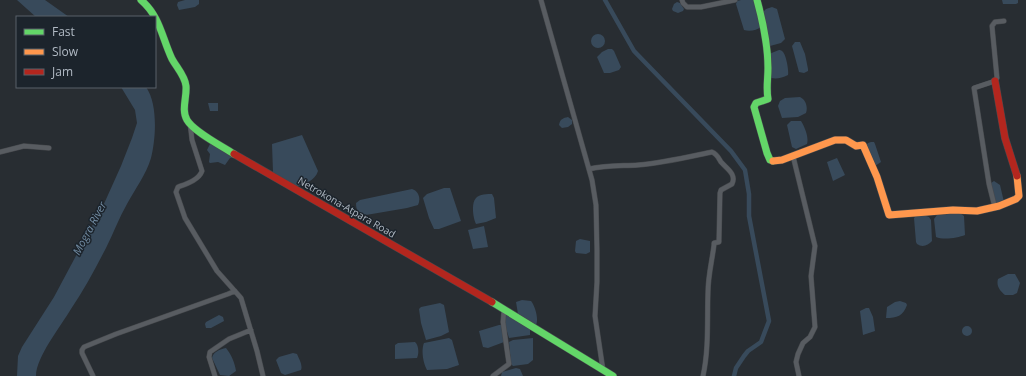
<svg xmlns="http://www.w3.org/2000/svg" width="1026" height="376" font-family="'Open Sans',sans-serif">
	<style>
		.water { fill: #384a5b }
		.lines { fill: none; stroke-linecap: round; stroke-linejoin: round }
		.canal { stroke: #384a5b; stroke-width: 4.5 }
		.street-casing { stroke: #46494d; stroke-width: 5.5 }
		.fast-casing { stroke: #46494d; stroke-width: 8 }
		.slow-casing { stroke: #46494d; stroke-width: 8 }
		.jam-casing { stroke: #46494d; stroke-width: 8 }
		.street { stroke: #585c61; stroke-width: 4.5 }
		.fast { stroke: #63d668; stroke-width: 7 }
		.slow { stroke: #ff974d; stroke-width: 7 }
		.jam { stroke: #b3261e; stroke-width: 7 }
		.labels { text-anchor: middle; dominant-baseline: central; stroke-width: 3; stroke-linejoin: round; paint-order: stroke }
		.street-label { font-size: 10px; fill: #b1bac4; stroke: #1c242c }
		.water-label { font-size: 11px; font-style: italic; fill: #748ea5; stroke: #1c242c }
	</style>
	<rect width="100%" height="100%" fill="#282d32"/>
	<path class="water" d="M17,0H45L69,17H36Z
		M185,0H199V4L195,7L179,10L177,5L178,2Z
		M741,0H756L761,27C757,30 750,32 744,30L736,4L737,1Z
		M1002,0H1018V3L1016,4H1003Z
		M677,2L680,3L684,9L683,11L678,13L673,11L672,9L674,4Z
		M772,7L777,9L785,39L781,43L770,46L763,12L766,9Z
		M591 41a7 7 0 1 1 14 0a7 7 0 1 1-14 0Z
		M795,42H800L805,54L808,69V71L804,73L799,72L792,46Z
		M608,49H612L614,51L621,67L619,70L610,73H604L597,57L602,52Z
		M779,50C780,50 781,50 782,51C786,53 789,71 788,75C782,78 777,79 771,78L769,54Z
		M121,87H146C158,104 156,138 151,158C146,175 135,189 127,204C119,218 113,234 106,248C95,269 84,290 71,309C61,326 36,357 36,376H17L18,356L22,347L54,297L86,237L103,206L121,166L132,138L137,123L135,110Z
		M800,97C806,100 808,107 806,113L798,117L782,118L778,106L780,101L785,98Z
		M208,103H218V111H210Z
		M568,117L572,120V124L568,127L562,128L559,125C560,119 563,118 568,117Z
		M791,121H801C805,127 809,138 807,144L796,149L792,147L787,125Z
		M302,135L318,171C315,181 304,184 295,187L274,175L273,172L272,144Z
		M871,142H874L875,144L881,162L875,166L866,146L868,143Z
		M212,143L235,157L230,158L225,165L218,162L210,163L209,162L210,154L207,150L210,144Z
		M837,158L845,175L833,181L827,162Z
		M994,181L1000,185L1004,202L996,205L991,186V183Z
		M444,188H450L461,221L439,229H434L429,218L423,198L427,194Z
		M412,189C419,191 421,199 418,205L407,208L366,215C358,214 356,210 356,203L360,200Z
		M492,194L494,198L496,218L486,222L476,224C473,218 471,203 476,198C479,194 488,194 492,194Z
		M960,213L964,216L965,235C958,238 943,240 936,237L934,219L937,215Z
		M923,215L929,217L931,220L932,241C928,245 923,248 917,244L916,242L914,218L915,217Z
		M484,226L488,247L473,249L468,230Z
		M580,239L590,241V252L586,254L576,253L575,251L576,241Z
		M1008,274H1015L1020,283L1017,293L1013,295H1005C1000,291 996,286 998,279Z
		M522,300L531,301C535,306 539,319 536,325L518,314L516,302Z
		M900,301L906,303L907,305C903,316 897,318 886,318L887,307L895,302Z
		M440,303L444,305L449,332L441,336L426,340L421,323L419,309L421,307Z
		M866,308H869L873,317L875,331L863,335L860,311Z
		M507,314L530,329V335L509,338L505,325V315Z
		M219,315L223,317L224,321L211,328H206L205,324L206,322Z
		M499,325H501L504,342L488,348L483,347L479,331Z
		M962 331a5 5 0 1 1 10 0a5 5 0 1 1-10 0Z
		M449,338L452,340L459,365L447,369L427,370C423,363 421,350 424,343Z
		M533,338V360L528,364L513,366L511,364L509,342L513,340Z
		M415,342C419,345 419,354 417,358L395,359V345L398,343Z
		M226,348C231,354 235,363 236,371L229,376L220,375L212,358C213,352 220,349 226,348Z
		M293,353L297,354C299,359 303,365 301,370L285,375L281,373L276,360L279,357Z
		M516,368L520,369L523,376H501L502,372Z"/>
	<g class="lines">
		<path class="canal" d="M605,0L634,51L731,151L745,170L749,194V216L769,321L761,342L748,351L744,356L736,368L734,376"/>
		<g class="street-casing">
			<path id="street" d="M541,0L592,180L596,205L597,250V282L595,316L603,370
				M682,0L683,3L687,7H701L735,0
				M190,123L192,140L202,171C199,180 186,184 178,187L176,192L185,218L217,271L241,298L257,351L263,376
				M0,152L24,146L49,148
				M793,156L815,246L811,276L815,327L810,337L803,343L798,354L796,362L799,376
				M589,169C605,165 621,166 638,165C663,163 688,157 712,152C717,154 718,157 721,162C726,168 737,174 732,184L721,190L720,193L719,239V242L714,243V245C712,261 708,276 708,292C707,320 709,349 703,376
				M995,208L989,184L974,88L995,81L997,78L992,26L995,22L1004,21
				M93,376L82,353V350L84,347L116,334L228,294L235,291
				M215,376L209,357L210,352L229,339L251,330
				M493,376L509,364L503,322L504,310"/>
		</g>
		<g class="fast-casing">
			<path id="fast" d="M141,0C160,16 162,38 172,59C177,68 185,76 186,86C187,97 181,110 187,120C194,132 222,146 234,154
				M757,0C763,22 768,45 768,68C768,79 766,88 768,99L756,103L754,107L767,153L770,160L773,161
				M492,302L613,376"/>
		</g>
		<g class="slow-casing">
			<path id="slow" d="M773,161L782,160L835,140H846L856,146L863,145L877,177L889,215L953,210L977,211L999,206L1016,199L1019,196L1017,176"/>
		</g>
		<g class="jam-casing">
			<path id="jam" d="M995,81L1005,138L1017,176
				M234,154L492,302"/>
		</g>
		<use href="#street" class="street"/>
		<use href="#fast" class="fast"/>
		<use href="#slow" class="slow"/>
		<use href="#jam" class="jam"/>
	</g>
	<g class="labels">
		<g class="street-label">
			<text transform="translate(347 207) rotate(30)">Netrokona-Atpara Road</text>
		</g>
		<g class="water-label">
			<text transform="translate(89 228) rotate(-62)">Mogra River</text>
		</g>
	</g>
	<rect x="16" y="16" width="140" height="72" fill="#1c242c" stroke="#586069"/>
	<rect x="24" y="29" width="20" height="6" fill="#63d668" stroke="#586069"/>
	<text x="52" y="36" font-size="12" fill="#b1bac4">Fast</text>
	<rect x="24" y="49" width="20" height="6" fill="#ff974d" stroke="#586069"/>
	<text x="52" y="56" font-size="12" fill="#b1bac4">Slow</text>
	<rect x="24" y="69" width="20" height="6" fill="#b3261e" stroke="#586069"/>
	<text x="52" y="76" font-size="12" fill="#b1bac4">Jam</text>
</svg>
